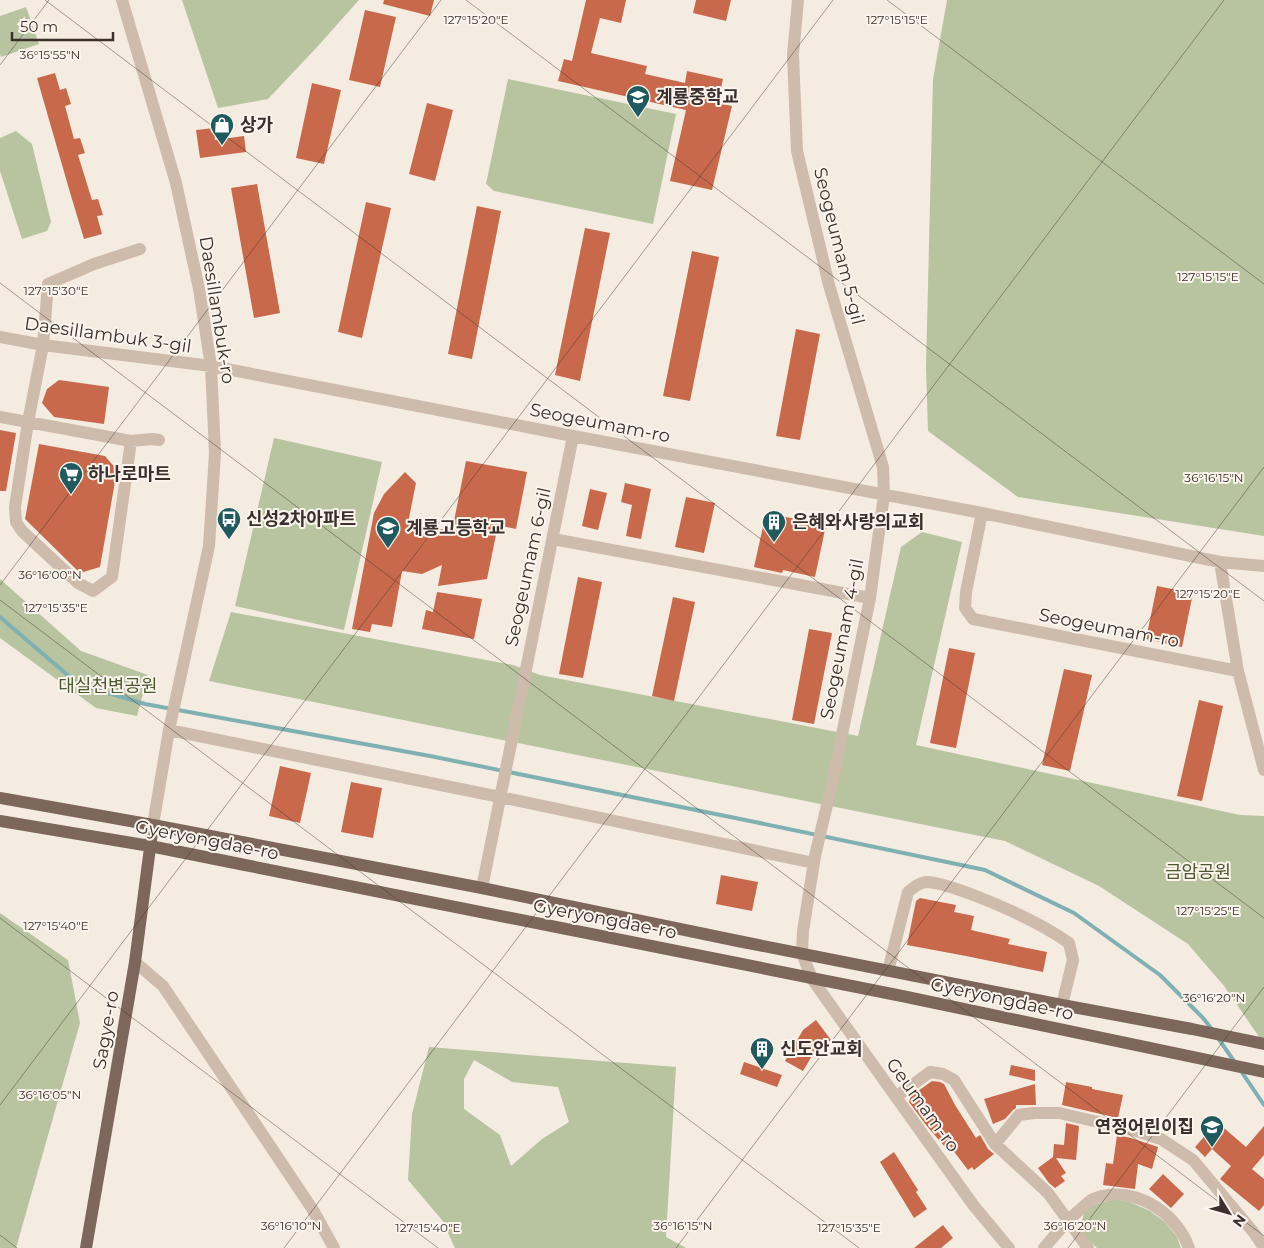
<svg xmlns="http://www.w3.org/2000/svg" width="1264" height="1248" font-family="Montserrat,'Noto Sans KR',sans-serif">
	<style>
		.green { fill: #b8c4a0; fill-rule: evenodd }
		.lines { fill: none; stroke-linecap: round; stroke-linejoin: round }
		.stream { stroke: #7fb0b2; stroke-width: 4 }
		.building { fill: #c8694b }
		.minor { stroke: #cdbbac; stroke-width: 12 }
		.major { stroke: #7d675c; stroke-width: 12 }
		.ticks { fill: none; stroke: #3b302b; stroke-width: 1; stroke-opacity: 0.45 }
		.labels { text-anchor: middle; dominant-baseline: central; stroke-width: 4; stroke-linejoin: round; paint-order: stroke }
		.poi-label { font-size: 18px; font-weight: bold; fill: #3b302b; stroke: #fbf5ee; text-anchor: start }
		.street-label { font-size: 18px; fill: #3b302b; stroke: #fbf5ee }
		.park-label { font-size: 18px; fill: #4a5a2e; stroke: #fbf5ee }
		.ticks-label { font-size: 12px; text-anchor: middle; fill: #3b302b; stroke: #fbf5ee; stroke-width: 4; stroke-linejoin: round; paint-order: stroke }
	</style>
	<rect width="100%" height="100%" fill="#f4ebe1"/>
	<path class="green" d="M182,0H359L318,46L268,99L218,108Z
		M947,0H1264V536L1018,497L928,431L926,368L933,79Z
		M26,7L39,44L1,57L0,53V16Z
		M508,79L676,114L653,224L494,191L486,184Z
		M16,131L32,144L51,222L47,231L22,239L0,171V138Z
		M274,438L382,462L344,630L235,606Z
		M922,532L962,542L916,745L1240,815L1264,816V1044L1224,986L1188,944L1099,886L1005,841L209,681L231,612L513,665L540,675L858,736L901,547Z
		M0,579L81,651L148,675L137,716L96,708L0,638Z
		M0,913L68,960L80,1023L16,1248H0Z
		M429,1047L676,1067L666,1237L686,1248H455L442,1220L408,1180L412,1114ZM474,1060L512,1082L558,1087L569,1122L542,1139L511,1166L500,1135L464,1109V1079Z
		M1114,1199L1130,1202L1150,1211L1166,1223L1177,1237L1181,1248H1097L1079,1231L1085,1210L1090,1206Z"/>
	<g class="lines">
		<path class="stream" d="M0,617L78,684L145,704L430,756L755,822L985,870L1074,913L1160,975L1203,1018L1211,1028
			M1218,1038L1234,1061
			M1241,1071L1264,1105"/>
	</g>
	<path class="building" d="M384,0H434L430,16L383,4Z
		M586,0H626L621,23L600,18L591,53L647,66L645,74L685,83L687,71L723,79L718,103L732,106L712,190L670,181L686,110L558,81L564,59L572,61Z
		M696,0H731L726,21L693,13Z
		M365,10L396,17L380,87L349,80Z
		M55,73L60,90L66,88L71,104L65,106L74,139L80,138L85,153L78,155L92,200L98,199L103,215L97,216L102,234L84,239L69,189L37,78Z
		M312,83L341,90L324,164L296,158Z
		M427,103L453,110L435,181L409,174Z
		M214,128L215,140L244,136L246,152L200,158L196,130Z
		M257,184L280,313L254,318L231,188Z
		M366,202L391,208L362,338L338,332Z
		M477,206L501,211L472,359L448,354Z
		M585,228L610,233L580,381L555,375Z
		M692,251L719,257L690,401L663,396Z
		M796,329L820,334L800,440L776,436Z
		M59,380L109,387L104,424L54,417L42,403L47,389Z
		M0,430L16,433L6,491H0Z
		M39,444L105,456L117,470L100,567L80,573L25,519Z
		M466,461L527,472L516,529L498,525L487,579L438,586L442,565L422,574L402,571L392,627L372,624L370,632L352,629L374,513L384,494L405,472L416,483L408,523L452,531Z
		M625,483L651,489L641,539L626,536L632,505L621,502Z
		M590,489L607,493L598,530L582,526Z
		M686,497L715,503L704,553L675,547Z
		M766,513L826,525L815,577L783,570L782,573L754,567Z
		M578,577L602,582L583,678L559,674Z
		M1157,586L1193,593L1182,647L1146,639Z
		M437,592L482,599L474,639L422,629L426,610L433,612Z
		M673,597L695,602L674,701L652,696Z
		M809,629L832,633L814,724L792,720Z
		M949,648L975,653L956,748L930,743Z
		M1064,669L1092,675L1070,771L1042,765Z
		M1199,700L1223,706L1202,801L1177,796Z
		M280,766L311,773L300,823L269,816Z
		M351,782L382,788L373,838L341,832Z
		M721,875L758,882L752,911L716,904Z
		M920,898L956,905L954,912L974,916L971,930L1010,939L1008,944L1047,952L1043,972L966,956L907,945L916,901Z
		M816,1020L831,1040L813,1054L803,1071L785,1061L803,1030Z
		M744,1062L782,1075L777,1087L740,1074Z
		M1011,1065L1035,1070V1081L1009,1075Z
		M932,1081L940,1082L944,1084L955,1105L976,1138L980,1135L988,1149L994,1154L974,1170L972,1167L968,1170L949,1145L945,1147L926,1125L909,1102L911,1096Z
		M1066,1082L1092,1087V1089L1123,1095L1118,1118L1062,1105Z
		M1035,1084L1036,1105H1016V1108L1013,1110L1005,1119L993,1124L984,1099Z
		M1217,1122L1246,1147L1264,1126V1155L1252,1169L1264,1179V1205L1259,1211L1220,1179L1231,1166L1212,1149L1205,1157L1195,1147Z
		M1066,1123L1079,1126L1076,1160L1056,1158L1066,1173L1061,1176L1065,1181L1055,1188L1049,1183L1038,1168L1053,1157L1054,1144L1064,1145Z
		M1117,1135L1131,1138L1158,1147L1152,1169L1138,1164L1135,1189L1103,1185L1106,1163L1113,1164Z
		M894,1152L918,1190L916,1192L927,1209L914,1218L880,1162Z
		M1163,1174L1184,1194L1171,1208L1149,1189Z
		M943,1225L953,1238L941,1248H914Z"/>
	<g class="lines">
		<path class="minor" d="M122,0L176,183L199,289L211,366L215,453L209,546L169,730L153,825
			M798,0L793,55L797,151L829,285L883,467L884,495L870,598L831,788L815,856L803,931L802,953L812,979L896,1097L974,1206L1009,1248
			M0,337L43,345L211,366L573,436L982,513L1220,562L1264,566
			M0,417L131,441L152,439L159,440
			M131,441L112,577L93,591L78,583L22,531L16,522L15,507L28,422L43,345L48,284L94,264L140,249
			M982,513L966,592L965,608L973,619L1238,671
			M553,539L870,598
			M1220,562L1238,671L1264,770
			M169,730L500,797L814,863
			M482,888L573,436
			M135,962L163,986L313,1210L334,1248
			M888,971L908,892C914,887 920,882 928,882C942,883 963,891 976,896C1009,909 1041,923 1069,943L1073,960L1062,1005
			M896,1097L930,1072L943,1074L954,1080L995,1144L1048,1193L1088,1248
			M995,1144L1019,1115L1034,1113H1059L1133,1130L1161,1139L1193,1160L1255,1234L1264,1248
			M1044,1248C1056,1234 1067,1220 1081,1209C1085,1205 1089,1201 1093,1199C1131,1183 1176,1211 1189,1248"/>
		<path class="major" d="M0,798L153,825L482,888L738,941L1062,1005L1192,1029L1264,1044
			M0,821L150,846L240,864L902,996L1264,1072
			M86,1248L135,962L153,825"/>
	</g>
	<path class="ticks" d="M45,0L1264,918M466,0L1264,601M887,0L1264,284M0,65L49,0M0,283L1264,1236M0,585L441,0M0,600L859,1248M0,918L438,1248M0,1105L833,0M0,1235L17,1248M284,1248L1224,0M676,1248L1264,467M1068,1248L1264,987"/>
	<defs>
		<g id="school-pin" transform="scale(1.25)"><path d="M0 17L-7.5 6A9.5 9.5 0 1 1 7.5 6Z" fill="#1f5a5e" stroke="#fbf5ee"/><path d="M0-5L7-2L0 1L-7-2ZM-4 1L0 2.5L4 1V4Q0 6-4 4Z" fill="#fff"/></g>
		<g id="shop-pin" transform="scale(1.25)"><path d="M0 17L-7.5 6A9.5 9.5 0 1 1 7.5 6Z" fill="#1f5a5e" stroke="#fbf5ee"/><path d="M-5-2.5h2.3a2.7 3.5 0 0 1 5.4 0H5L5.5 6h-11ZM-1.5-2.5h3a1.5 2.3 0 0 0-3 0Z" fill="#fff"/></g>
		<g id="supermarket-pin" transform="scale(1.25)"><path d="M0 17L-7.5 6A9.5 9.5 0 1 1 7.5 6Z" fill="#1f5a5e" stroke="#fbf5ee"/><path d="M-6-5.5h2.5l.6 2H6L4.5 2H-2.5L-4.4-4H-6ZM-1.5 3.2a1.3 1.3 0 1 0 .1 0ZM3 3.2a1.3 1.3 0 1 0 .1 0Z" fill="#fff"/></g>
		<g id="bus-pin" transform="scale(1.25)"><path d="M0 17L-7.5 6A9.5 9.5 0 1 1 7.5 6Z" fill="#1f5a5e" stroke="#fbf5ee"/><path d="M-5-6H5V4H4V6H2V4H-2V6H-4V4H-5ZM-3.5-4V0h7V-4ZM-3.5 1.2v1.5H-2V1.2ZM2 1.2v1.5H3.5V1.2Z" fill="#fff"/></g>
		<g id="building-pin" transform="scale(1.25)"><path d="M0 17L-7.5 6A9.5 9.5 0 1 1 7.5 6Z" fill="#1f5a5e" stroke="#fbf5ee"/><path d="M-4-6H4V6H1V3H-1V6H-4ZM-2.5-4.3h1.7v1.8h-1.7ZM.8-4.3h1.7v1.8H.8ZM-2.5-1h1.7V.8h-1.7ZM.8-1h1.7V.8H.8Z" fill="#fff"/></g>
	</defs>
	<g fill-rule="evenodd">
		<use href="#school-pin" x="638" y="97"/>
		<use href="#shop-pin" x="222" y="125"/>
		<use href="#supermarket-pin" x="71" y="474"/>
		<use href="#bus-pin" x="229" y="519"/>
		<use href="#building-pin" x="774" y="522"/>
		<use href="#school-pin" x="388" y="528"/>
		<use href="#building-pin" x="762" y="1049"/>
		<use href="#school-pin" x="1212" y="1127"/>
	</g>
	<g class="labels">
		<g class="poi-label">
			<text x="656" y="97">계룡중학교</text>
			<text x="240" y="125">상가</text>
			<text x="88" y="474">하나로마트</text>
			<text x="246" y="519">신성2차아파트</text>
			<text x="792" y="522">은혜와사랑의교회</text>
			<text x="406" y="528">계룡고등학교</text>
			<text x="780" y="1049">신도안교회</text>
			<text x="1194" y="1127" text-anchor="end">연정어린이집</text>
		</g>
		<g class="street-label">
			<text transform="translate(839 246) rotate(76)">Seogeumam 5-gil</text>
			<text transform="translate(217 310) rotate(81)">Daesillambuk-ro</text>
			<text transform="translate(108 335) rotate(8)">Daesillambuk 3-gil</text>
			<text transform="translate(600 423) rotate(11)">Seogeumam-ro</text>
			<text transform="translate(528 567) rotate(-78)">Seogeumam 6-gil</text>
			<text transform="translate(1109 628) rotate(11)">Seogeumam-ro</text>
			<text transform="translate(842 639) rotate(-79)">Seogeumam 4-gil</text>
			<text transform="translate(207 840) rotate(11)">Gyeryongdae-ro</text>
			<text transform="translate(605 919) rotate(11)">Gyeryongdae-ro</text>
			<text transform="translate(1002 999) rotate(12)">Gyeryongdae-ro</text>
			<text transform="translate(106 1030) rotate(-80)">Sagye-ro</text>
			<text transform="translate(923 1105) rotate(54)">Geumam-ro</text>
		</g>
		<g class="park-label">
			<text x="108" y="686">대실천변공원</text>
			<text x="1198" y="872">금암공원</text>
		</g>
	</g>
	<g class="ticks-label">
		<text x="476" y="24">127°15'20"E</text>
		<text x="897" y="24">127°15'15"E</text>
		<text x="50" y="59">36°15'55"N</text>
		<text x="1208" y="281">127°15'15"E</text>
		<text x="56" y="295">127°15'30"E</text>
		<text x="1214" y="482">36°16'15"N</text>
		<text x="50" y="579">36°16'00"N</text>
		<text x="1208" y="598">127°15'20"E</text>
		<text x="56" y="612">127°15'35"E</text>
		<text x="1208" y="915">127°15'25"E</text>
		<text x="56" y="930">127°15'40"E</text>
		<text x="1214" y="1002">36°16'20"N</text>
		<text x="50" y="1099">36°16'05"N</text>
		<text x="291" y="1230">36°16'10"N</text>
		<text x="683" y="1230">36°16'15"N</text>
		<text x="1075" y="1230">36°16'20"N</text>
		<text x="428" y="1232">127°15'40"E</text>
		<text x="849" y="1232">127°15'35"E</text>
	</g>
	<g transform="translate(1229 1213) rotate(127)" stroke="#fbf5ee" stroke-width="4" paint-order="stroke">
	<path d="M0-4L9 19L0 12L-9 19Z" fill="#3b302b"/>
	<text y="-8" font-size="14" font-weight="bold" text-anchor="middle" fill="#3b302b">N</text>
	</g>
	<path d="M12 32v8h101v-8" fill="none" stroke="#3b302b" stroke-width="2.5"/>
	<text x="20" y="32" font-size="15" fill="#3b302b" stroke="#fbf5ee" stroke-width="4" paint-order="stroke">50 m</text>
</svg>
